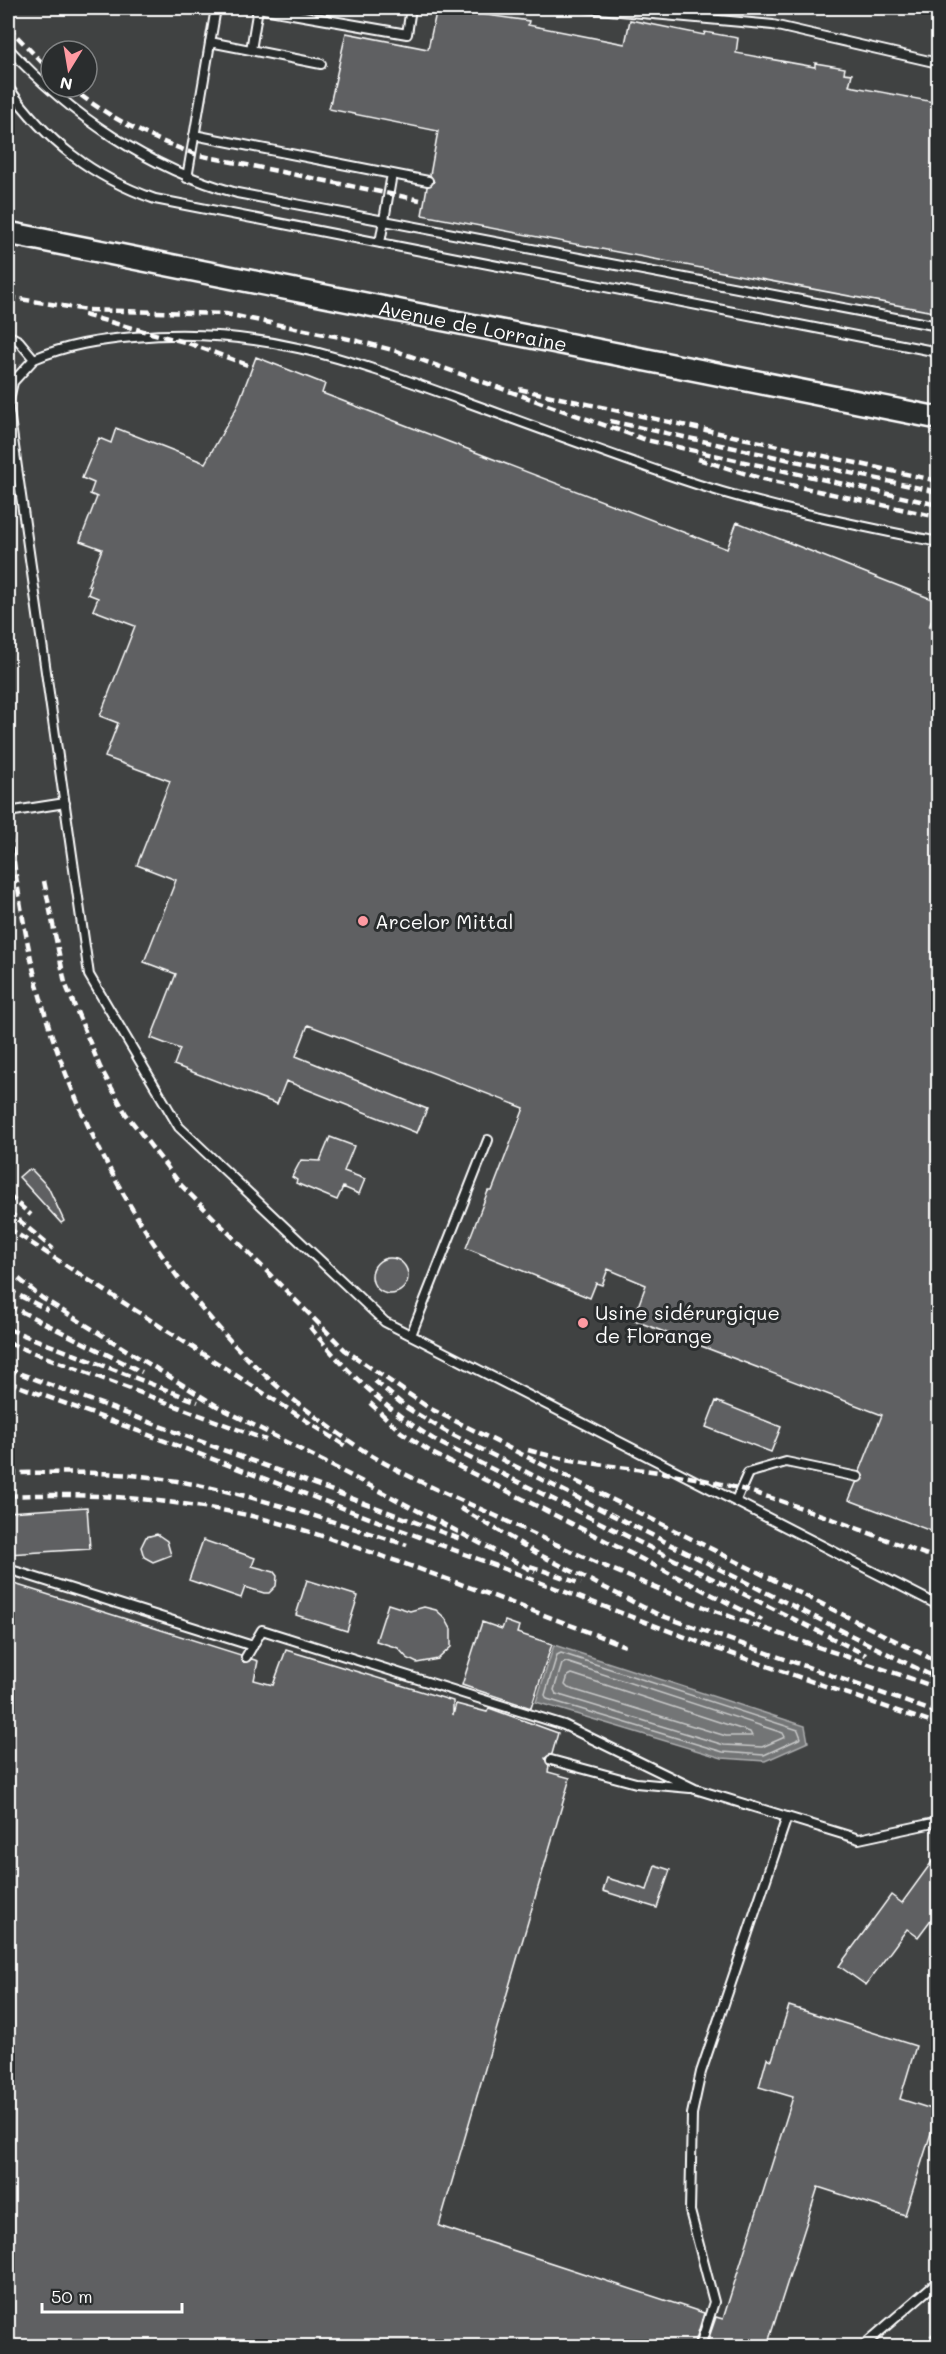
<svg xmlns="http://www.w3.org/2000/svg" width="946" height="2354" font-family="Mali,sans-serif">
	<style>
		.built { fill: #404243; fill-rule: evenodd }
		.water { fill: #737576; stroke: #abacad; stroke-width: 1.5 }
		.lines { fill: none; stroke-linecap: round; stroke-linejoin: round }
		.shore { stroke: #c7c8c8; stroke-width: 1.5 }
		.building { fill: #5f6162; stroke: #fff; stroke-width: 1.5 }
		.service-casing { stroke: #fff; stroke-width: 12 }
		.secondary-casing { stroke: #fff; stroke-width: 26 }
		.service { stroke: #2a2d2e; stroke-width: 8 }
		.secondary { stroke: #2a2d2e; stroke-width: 21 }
		.rail { stroke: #fff; stroke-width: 4.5; stroke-dasharray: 9 4.5; stroke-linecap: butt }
		.poi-dot { fill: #ff9aa2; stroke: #2a2d2e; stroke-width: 2 }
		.labels { text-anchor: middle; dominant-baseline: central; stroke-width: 6; stroke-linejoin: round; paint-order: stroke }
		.street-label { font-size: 20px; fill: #fff; stroke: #2a2d2e }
		.poi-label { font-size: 20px; fill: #fff; stroke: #2a2d2e; text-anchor: start }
	</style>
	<rect width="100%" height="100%" fill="#333536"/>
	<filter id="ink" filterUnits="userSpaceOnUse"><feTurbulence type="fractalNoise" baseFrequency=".0167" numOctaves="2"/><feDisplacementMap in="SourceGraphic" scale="12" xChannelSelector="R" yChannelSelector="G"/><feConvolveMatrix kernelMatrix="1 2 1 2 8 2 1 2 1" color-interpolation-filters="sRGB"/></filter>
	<g filter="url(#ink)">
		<path class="built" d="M8,8H938V2346H8ZM51,51H87V87H51Z"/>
		<path class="water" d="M554,1645L805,1726L808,1742L765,1761L722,1758L536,1702Z"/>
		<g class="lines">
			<path class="shore" d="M561,1653L798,1730L801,1738L764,1755L723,1752L547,1699L545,1695L557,1655Z
				M566,1662L783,1733L785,1737L762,1747L724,1745L556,1694L554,1690L562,1664Z
				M572,1674L750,1732L752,1736H726L568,1688L565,1685L568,1676Z"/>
		</g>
		<path class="building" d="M437,8L529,21L528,25L625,44L630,20L704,35L705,32L738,38L736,53L815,67V63L845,68L844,73L852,74L849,86L939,103V313L422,215L427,187L434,182L430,175L438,131L329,109L346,33L428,49Z
			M256,357L325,384L322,393L727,549L737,522L939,602L929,627L939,631V1534L849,1500L856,1483L864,1479L860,1471L882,1415L633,1320L646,1285L608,1269L602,1285L596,1283L590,1298L466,1248L488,1191H492L524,1108L308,1025L296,1056L427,1109L417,1133L286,1081L277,1104L174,1065L180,1049L151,1038L176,974L144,962L176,880L137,865L170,781L105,757L118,723L100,716L135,626L93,610L98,598L88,594L91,586L88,585L102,549L80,541L97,497L90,494L94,483L82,478L99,438L111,443L116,428L205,463L237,407Z
			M330,1137L354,1146L344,1171L365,1179L359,1194L343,1187L337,1200L296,1183L297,1180L292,1177L301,1160L320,1161Z
			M27,1170H32L48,1187L64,1221L61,1223L19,1177Z
			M372 1276a18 18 0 1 1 36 0a18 18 0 1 1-36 0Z
			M716,1401L781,1427L771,1452L706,1427Z
			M87,1507L90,1549L8,1554V1512Z
			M157,1534L167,1541L171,1555L153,1562L144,1557L141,1547L146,1537Z
			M203,1540L255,1558L252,1566L274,1572L277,1576L276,1586L269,1593H264L245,1587L241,1598L189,1580Z
			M307,1580L358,1596L347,1631L296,1615Z
			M8,1582L241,1655L243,1662L252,1659L258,1661L254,1680L273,1685L286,1650L453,1701V1715L456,1704L487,1712L489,1708L558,1733L552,1754L545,1758L549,1766L548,1772L570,1778L439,2226L704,2313L694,2346H8Z
			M388,1604L410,1611L424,1607L436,1610L445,1618L451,1629V1647L438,1659L417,1663L407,1658L398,1648L376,1641Z
			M505,1621L519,1626L517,1633L552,1644L531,1708L462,1685L482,1622L502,1629Z
			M939,1852V1909L918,1937L907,1929L866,1985L839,1966L891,1895L902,1903Z
			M655,1865L670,1870L657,1908L603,1891L607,1878L647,1890Z
			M789,2006L916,2046L900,2099L938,2111L905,2215L818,2187L767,2346H706L716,2317L723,2319L793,2097L759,2087L767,2058L772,2060Z"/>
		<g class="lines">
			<g class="service-casing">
				<path id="service" d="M587,8L773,25L938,63
					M210,42L321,64
					M8,48C70,115 149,169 237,193L938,326
					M251,50L258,8L407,34L411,8
					M8,87C46,141 92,177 155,199L938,352
					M194,135L428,181
					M187,178L216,8
					M380,243L392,174
					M8,335L19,341L34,359C67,345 99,340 134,337C258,325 351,360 464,401C535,427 606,453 678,478C762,507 851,524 938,542
					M34,359L13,382L8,404L89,975L179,1127L385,1322L938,1605
					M8,812L65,803
					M411,1335L488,1140
					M736,1500L748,1473L786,1462L858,1477
					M8,1569L253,1646
					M246,1657L262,1630L564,1725L695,1789L859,1839L938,1822
					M551,1760L636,1783L690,1788
					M700,2346L714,2302L690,2211L692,2114L701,2072L787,1817
					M863,2346L938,2281"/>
			</g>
			<g class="secondary-casing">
				<g id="secondary">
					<path id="s1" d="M8,233L938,418"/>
				</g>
			</g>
			<use href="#service" class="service"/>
			<use href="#secondary" class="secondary"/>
			<path class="rail" d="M8,27L51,72
				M70,87C109,118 151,139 198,155L420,200
				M8,297L87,310L226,314L354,340L396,351L646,440L938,505
				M84,315L188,343L253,367
				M519,389L938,481
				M610,421L938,492
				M698,459L763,479L938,517
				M8,821C19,899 30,976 57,1050C104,1181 188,1317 299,1404C328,1426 358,1449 390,1466C424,1485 461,1500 496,1516C560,1547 625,1576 691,1602C773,1633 856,1659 938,1688
				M44,881L65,983L100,1067L126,1114L181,1185L345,1350L429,1408L938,1662
				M8,1195L31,1215
				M8,1211L53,1249
				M8,1228L347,1447
				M8,1270L42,1298L217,1406L535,1572
				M8,1290L48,1310
				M8,1305L142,1372
				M310,1327C347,1373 388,1411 438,1442L866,1655
				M8,1329L198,1402
				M8,1343L266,1440
				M8,1369L460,1539
				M375,1381L407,1408L445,1431L938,1679
				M8,1382L709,1646L938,1725
				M370,1403L401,1432L434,1454L762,1620
				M528,1450C586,1467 646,1467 704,1480C781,1496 864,1532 938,1559
				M8,1473C52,1473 96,1471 141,1476C232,1486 319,1518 407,1545
				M8,1496C87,1492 169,1499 247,1515C293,1525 337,1541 382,1556C463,1584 544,1615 625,1646
				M460,1508L540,1555L657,1614L938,1713
				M530,1566L581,1584
				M921,2346L938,2331"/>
		</g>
	</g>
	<g class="poi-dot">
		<circle cx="363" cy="921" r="6"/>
		<circle cx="583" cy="1323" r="6"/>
	</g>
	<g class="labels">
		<g class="street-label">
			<text stroke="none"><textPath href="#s1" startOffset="474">Avenue de Lorraine</textPath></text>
		</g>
		<g class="poi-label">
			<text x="375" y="921">Arcelor Mittal</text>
			<text x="595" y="1312">Usine sidérurgique<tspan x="595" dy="23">de Florange</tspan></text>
		</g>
	</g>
	<rect width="946" height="2354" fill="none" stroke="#2a2d2e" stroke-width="30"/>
	<rect x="15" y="15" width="916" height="2324" fill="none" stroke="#fff" stroke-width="2" filter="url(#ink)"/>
	<g transform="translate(69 69) rotate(191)"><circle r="28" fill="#2a2d2e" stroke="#7f8182" stroke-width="1.5"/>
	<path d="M0-4.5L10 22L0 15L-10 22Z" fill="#ff9aa2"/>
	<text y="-9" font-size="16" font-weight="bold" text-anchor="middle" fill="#ffffff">N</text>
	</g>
	<path d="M42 2303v9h140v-9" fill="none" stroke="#ffffff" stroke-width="3"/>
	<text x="51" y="2303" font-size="18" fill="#ffffff" stroke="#2a2d2e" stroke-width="4.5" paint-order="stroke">50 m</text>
</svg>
